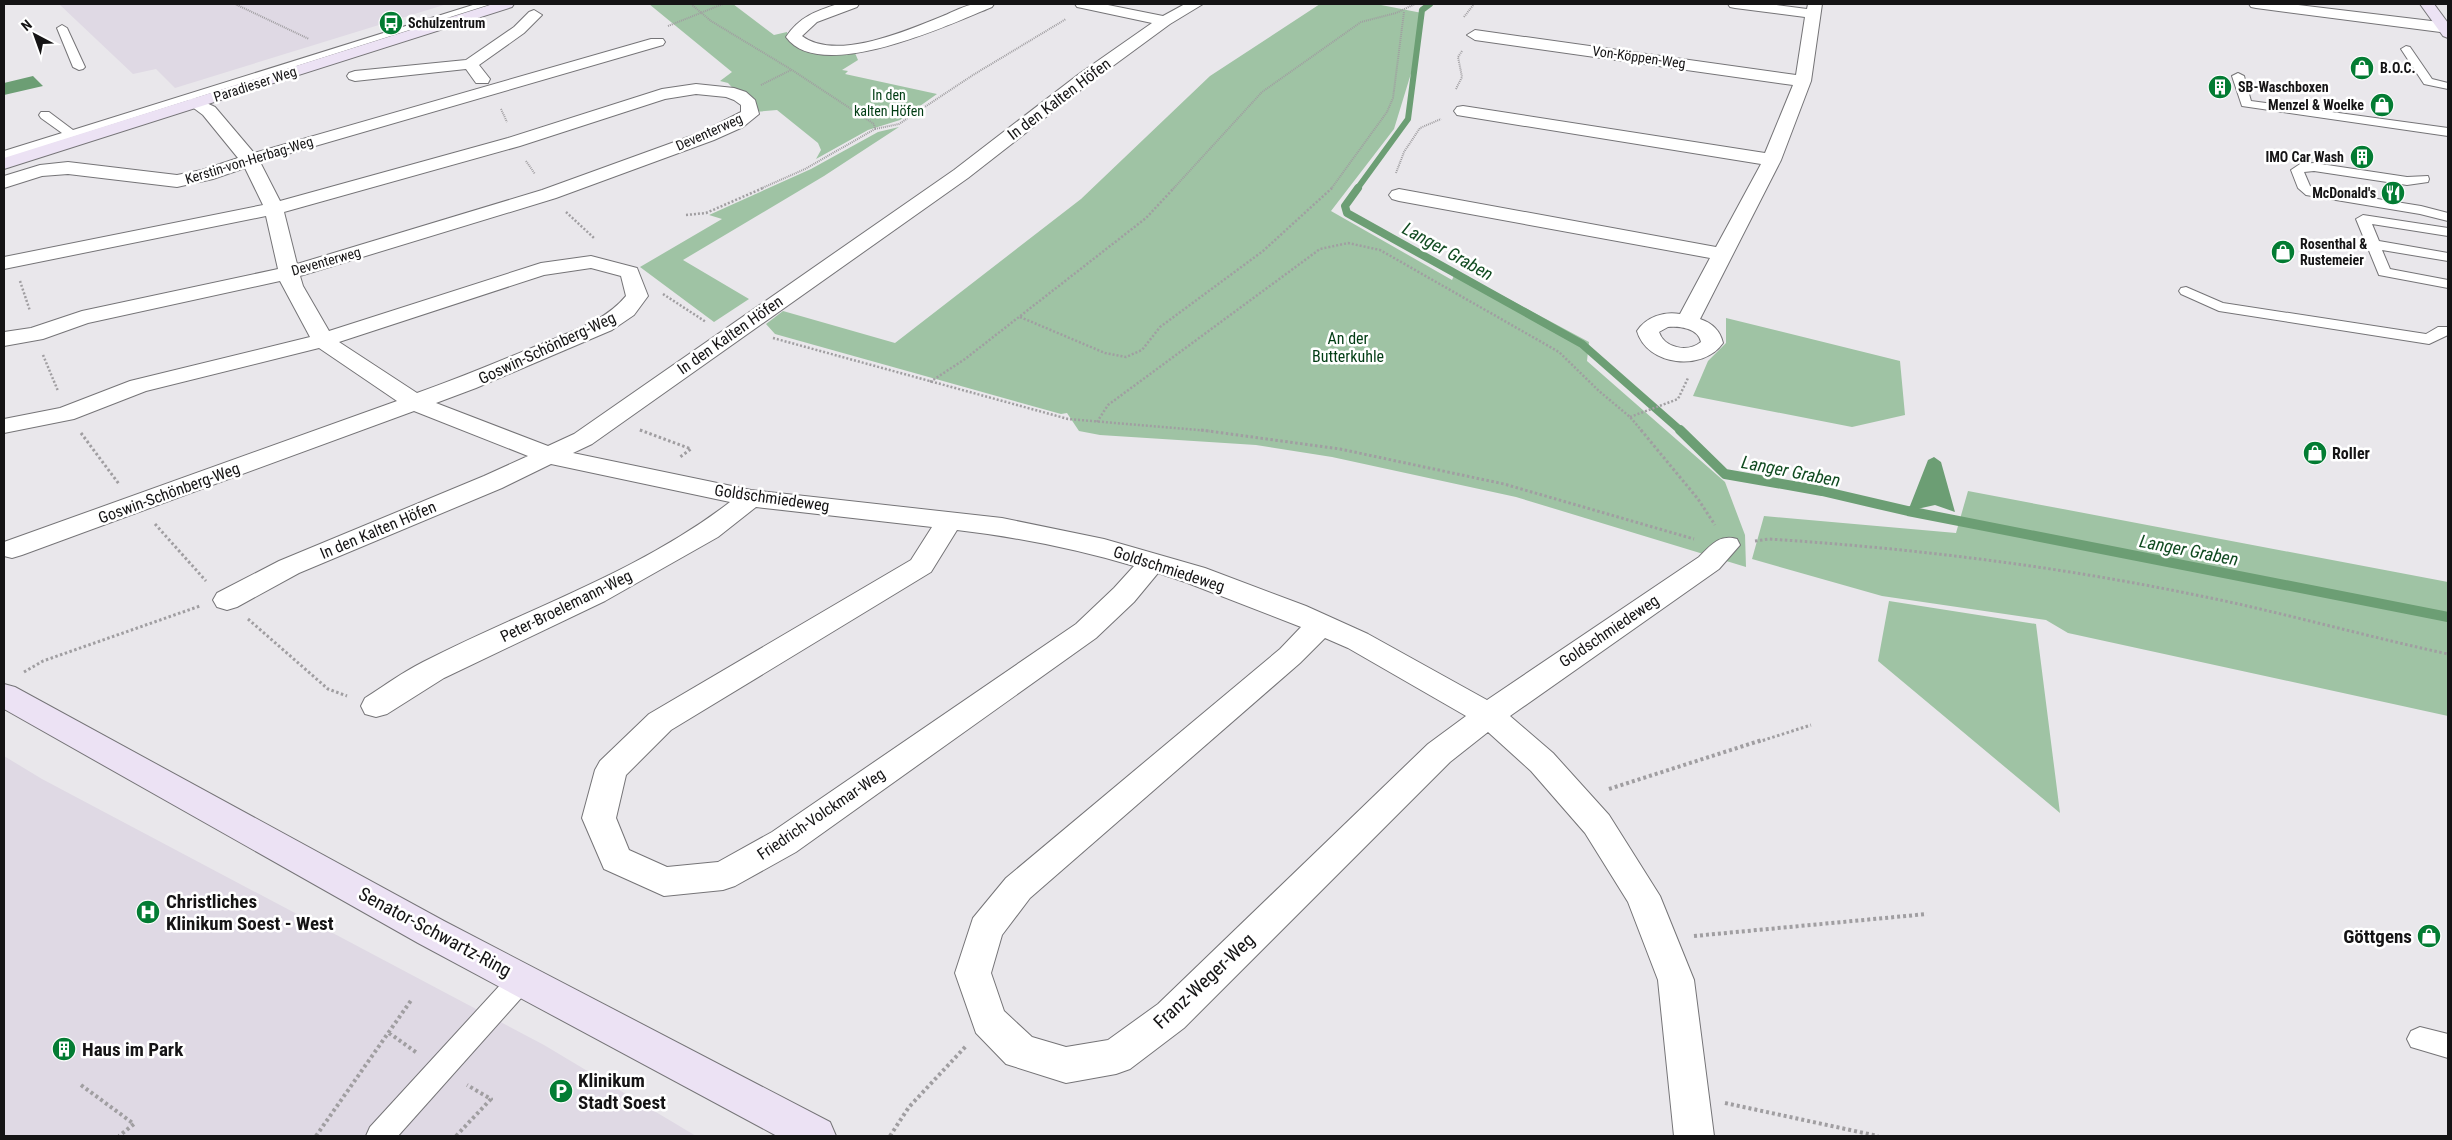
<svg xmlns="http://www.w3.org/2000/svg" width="2452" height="1140" font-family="'Roboto Condensed',sans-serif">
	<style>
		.built { fill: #dfd9e4 }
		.green { fill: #9fc3a4 }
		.water { fill: #6c9e74 }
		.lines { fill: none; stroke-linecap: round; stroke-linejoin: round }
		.stream-far2 { stroke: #6c9e74; stroke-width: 6 }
		.stream-far1 { stroke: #6c9e74; stroke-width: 8 }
		.stream { stroke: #6c9e74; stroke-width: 10 }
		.lane-casing { stroke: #757477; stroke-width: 2 }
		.street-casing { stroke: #757477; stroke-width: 2 }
		.secondary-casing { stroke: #757477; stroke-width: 2 }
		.path-far3 { stroke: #a09ea1; stroke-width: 2; stroke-dasharray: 1 1; stroke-linecap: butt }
		.path-far2 { stroke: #a09ea1; stroke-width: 2.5; stroke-dasharray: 2 2; stroke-linecap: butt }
		.path-far1 { stroke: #a09ea1; stroke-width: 3; stroke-dasharray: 2.5 2.5; stroke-linecap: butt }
		.path { stroke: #a09ea1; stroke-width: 4; stroke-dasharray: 3 3; stroke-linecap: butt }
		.lane { fill: #fff; fill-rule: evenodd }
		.street { fill: #fff; fill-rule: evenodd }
		.secondary { fill: #ece2f4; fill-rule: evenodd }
		.labels { text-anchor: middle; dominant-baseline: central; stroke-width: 5; stroke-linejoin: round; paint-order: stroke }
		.far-poi-label { font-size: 14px; font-weight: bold; fill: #151415; stroke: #fff; text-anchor: start }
		.far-street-label { font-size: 14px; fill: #151415; stroke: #fff }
		.far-park-label { font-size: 14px; fill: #003c13; stroke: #fff }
		.street-label { font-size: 16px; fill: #151415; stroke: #fff }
		.park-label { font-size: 16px; fill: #003c13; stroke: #fff }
		.poi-label { font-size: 16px; font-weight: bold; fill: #151415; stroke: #fff; text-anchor: start }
		.water-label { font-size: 18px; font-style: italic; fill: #114b21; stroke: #fff }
		.near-poi-label { font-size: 19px; font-weight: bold; fill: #151415; stroke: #fff; text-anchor: start }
		.near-street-label { font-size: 19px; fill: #151415; stroke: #fff }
	</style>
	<rect width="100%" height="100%" fill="#e9e7eb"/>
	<path class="built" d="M59,4H58H447L175,88L156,69L133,74Z
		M4,756L42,779L544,1045L696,1136H4Z"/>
	<path class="green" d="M649,4H733L774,35L787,32L789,40C808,53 833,51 855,53L858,60L842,70L848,71L845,74L937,94L900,120L868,130L816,159L821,150L818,143L777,110L755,112L728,83L720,81L732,72Z
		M1320,4H1376L1422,13L1416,57L1394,129L1331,211L1452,280L1456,271L1589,342L1587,361L1725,482L1745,535L1746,567L1516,497L1332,457L1256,445L1100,435L1079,431L1067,413L1061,414L775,334L766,324L783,311L895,343L1081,199L1210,76Z
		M899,127L824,176L683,260L749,299L714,322L640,267L722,219L709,215L811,169L878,132Z
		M1726,318L1900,361L1905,415L1852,427L1693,396L1708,361L1726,343Z
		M1968,491L2448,582V716L2068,633L2046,620L1882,596L1752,559L1764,516L1956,533Z
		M1889,601L2036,624L2060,813L1878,661Z"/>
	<path class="water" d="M33,76L43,86L4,95V83Z
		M1934,457L1941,462L1955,512L1935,505L1908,511L1928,460Z"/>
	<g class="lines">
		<path class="stream-far2" d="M1357,189L1408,119L1422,10L1430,4"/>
		<path class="stream-far1" d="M1358,188L1345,206L1347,213L1582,344L1681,431"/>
		<path class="stream" d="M1680,430L1725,474L1822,491L1908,511L2448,617"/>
		<g class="lane-casing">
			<path id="lane" d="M476,4H491L4,159V151L62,133L41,118L39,115L41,112H49L73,130Z
				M62,25L67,28L85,67L83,69L79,70L73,67L57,28Z
				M2406,46L2410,47L2432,79L2448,83V89L2424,84L2401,49Z
				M2238,73L2244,76L2251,101L2448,128V136L2242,106L2232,76Z
				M2314,163L2407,177L2428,176L2429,179L2428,182L2407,185L2314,171L2304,172L2310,186L2315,189L2421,206L2448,213V221L2420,214L2306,195L2298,188L2291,170L2300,164Z
				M2363,215L2448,228V236L2372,224L2379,241L2448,253V261L2382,250L2390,269L2448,280V288L2379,275L2356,219Z
				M2186,287L2223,303L2426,334L2438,327H2448V335L2429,344L2219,311L2181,294L2179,291L2181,288Z
				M522,968L531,971L534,979L531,987L398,1136H366L370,1127L513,971Z
				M2420,1027L2448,1034V1058L2411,1047L2407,1039L2411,1031Z"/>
		</g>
		<g class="street-casing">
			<path id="street" d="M838,4H859L857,7L817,22L802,36C836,62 908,30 943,16C953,12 965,5 975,4C981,3 989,4 994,4L992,7C951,24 820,85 786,37C799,17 816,11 838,4Z
				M1075,4H1103L1163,16L1185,4H1203L1170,24L1091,82L968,178L592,444L573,453L751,490L1002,518L1104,539L1205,568L1306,606L1368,634L1487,700L1699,557C1711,545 1719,534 1737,539L1740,545L1719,569L1510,716L1553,753L1609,815L1660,896L1694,980L1714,1136H1674L1658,980L1628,902L1585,833L1531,771L1488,732L1450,762L1184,1028L1130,1069L1116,1074L1066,1083L1006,1064L976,1033L955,973L973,918L1006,878L1280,649L1301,627L1185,582L1158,573L1134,602L1096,638L796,852L735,886L723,890L664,896L604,869L582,818L595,770L600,761L649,714L911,560L932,527L756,507L718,537L605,601L444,678L387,714L376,717L365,714L361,706L365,698C384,686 403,672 423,662C526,609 638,573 730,502L551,464L502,488L299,573L237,607L227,610L217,607L213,600L217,593L279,561L484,476L528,456L414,411L22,555L12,558L4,556V542L397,401L319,348L146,391L74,419L4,433V419L60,408L130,381L310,337L280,281L88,323L43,339L4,346V332L31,328L82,311L278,269L266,216L4,269V257L263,205L245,168L213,179L177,187L68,174L42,176L4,188V176L40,165L68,162L177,175L202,170L238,158L203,115L187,103L190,99L196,98L215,107L254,153L651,39H663L665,42L663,45L260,162L280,201L508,138L662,89L696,84L734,88L746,92L755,100L759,114L743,127L714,140L556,198L300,276L303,286L329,331L541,263L591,256L637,268L648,296L634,315L612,330L476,388L436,403L548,446L574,434L954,170L1079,74L1152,23L1082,8L1077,7ZM696,94L726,97L734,100L741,105V112L702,132L542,190L297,264L284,212L520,146L665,99ZM591,268L621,276L626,296C604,323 566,333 534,347C495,363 457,379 417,393L339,342L544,275ZM957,530C1017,537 1076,549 1134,566L1114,588L1076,624L772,832L718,862L667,867L629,850L616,818L626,775L671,730L931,572ZM1325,638L1348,648L1466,716L1428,744L1158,1004L1108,1040L1066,1047L1032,1037L1004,1011L991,973L1002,935L1030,898L1300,663Z
				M1728,4H1769L1807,9L1808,4H1822L1811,81L1781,160L1700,319C1712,323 1720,330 1723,343C1703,372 1647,366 1637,331C1646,317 1664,311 1680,314L1710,258L1399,201L1392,199L1389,195L1392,191L1399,189L1716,247L1761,164L1463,116L1457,115L1454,111L1457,107L1463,106L1765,153L1793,85L1475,40L1467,35L1475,30L1796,75L1805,17L1735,8L1730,7ZM1668,327C1679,326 1698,328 1701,342C1688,353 1664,348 1659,332Z
				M2249,4H2290L2448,23V33L2256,8L2251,7Z
				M534,10L542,15L524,33L479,65L490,79L488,83H476L466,69L355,81L349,79L347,76L349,73L355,71L466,60L514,27L529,12Z"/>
		</g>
		<g class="secondary-casing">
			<path id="secondary" d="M493,4H514L512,7L4,169V158Z
				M2420,4H2434L2448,23V38L2443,36Z
				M4,684L15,687L444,921L830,1122L836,1136H777L418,943L4,709Z"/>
		</g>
		<path class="path-far3" d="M235,4L309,39
			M691,4L711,21L792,70L874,124L875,129L805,169L760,189
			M1464,17L1474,4
			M668,26L723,4
			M761,85L791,70
			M1456,89L1462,77L1458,57L1462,51
			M501,109L507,122
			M875,129L899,124L973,75L1066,19
			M526,161L535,174
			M1396,173L1404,152L1420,128L1441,119
			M1173,189L1262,92L1361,22L1396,13L1415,4
			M1331,189L1387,112L1393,98L1404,12"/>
		<path class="path-far2" d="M566,212L594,238
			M686,215L706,213L763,188
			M20,281L30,311
			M663,294L706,322
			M1020,317L1105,353L1126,357L1142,350L1160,327L1263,251L1332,188
			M773,338L1068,419L1210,431
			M43,355L58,391
			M930,382L965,359L1146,218L1174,188
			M1630,417L1678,399L1688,378
			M1097,422L1108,405L1320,249L1348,243L1380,250L1559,352L1599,391L1630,417L1642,431
			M640,430L643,431"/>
		<path class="path-far1" d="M640,430L691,449L680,457
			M1201,430L1340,449L1504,484L1694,539
			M1641,430L1698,499L1715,525
			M81,433L119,484
			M155,524L206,581
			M1755,541L1769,539C1909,548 2048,565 2186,593C2274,610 2360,635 2448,654
			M248,619L328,689L347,696
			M24,672L43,661L200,606
			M1758,742L1811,725"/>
		<path class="path" d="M1609,789L1762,740
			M1694,936L1927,914
			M389,1033L417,1053
			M81,1085L134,1124L119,1136
			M1725,1103L1878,1136
			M316,1136L412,999
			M456,1136L491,1099L467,1085
			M890,1136L909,1107L967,1045"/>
		<use href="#lane" class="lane"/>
		<use href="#street" class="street"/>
		<use href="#secondary" class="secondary"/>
	</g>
	<defs>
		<g id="bus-disc" transform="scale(1.25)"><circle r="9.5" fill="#037c33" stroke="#fff"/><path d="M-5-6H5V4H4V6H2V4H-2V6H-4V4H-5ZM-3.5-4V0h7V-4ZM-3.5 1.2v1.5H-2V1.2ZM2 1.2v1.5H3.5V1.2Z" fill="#fff"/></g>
		<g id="shop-disc" transform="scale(1.25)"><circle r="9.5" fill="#037c33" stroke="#fff"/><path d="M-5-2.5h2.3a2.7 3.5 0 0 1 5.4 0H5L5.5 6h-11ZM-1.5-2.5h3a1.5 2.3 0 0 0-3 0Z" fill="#fff"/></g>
		<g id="building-disc" transform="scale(1.25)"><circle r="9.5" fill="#037c33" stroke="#fff"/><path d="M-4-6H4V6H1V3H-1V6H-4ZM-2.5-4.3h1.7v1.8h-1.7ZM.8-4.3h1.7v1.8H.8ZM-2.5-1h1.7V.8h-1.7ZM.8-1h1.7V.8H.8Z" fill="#fff"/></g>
		<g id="restaurant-disc" transform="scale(1.25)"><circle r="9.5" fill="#037c33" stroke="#fff"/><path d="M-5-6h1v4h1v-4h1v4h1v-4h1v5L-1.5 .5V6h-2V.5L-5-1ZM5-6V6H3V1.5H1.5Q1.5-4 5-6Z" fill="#fff"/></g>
		<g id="hospital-disc" transform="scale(1.25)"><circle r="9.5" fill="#037c33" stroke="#fff"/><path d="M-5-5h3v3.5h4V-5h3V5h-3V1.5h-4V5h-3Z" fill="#fff"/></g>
		<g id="parking-disc" transform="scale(1.25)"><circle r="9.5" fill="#037c33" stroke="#fff"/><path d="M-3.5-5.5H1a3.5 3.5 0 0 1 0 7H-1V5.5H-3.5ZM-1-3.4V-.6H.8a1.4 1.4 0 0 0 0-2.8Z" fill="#fff"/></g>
	</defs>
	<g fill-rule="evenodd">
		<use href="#bus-disc" x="391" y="23"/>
		<use href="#shop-disc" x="2362" y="68"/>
		<use href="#building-disc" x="2220" y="87"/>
		<use href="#shop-disc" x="2382" y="105"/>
		<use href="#building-disc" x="2362" y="157"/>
		<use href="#restaurant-disc" x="2393" y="193"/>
		<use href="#shop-disc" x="2283" y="252"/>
		<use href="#shop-disc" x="2315" y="453"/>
		<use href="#hospital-disc" x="148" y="912"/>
		<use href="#shop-disc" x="2429" y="936"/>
		<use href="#building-disc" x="64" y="1049"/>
		<use href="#parking-disc" x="561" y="1091"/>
	</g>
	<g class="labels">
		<g class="far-poi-label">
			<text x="408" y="23">Schulzentrum</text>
			<text x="2380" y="68">B.O.C.</text>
			<text x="2238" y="87">SB-Waschboxen</text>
			<text x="2364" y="105" text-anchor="end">Menzel &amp; Woelke</text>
			<text x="2344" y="157" text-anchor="end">IMO Car Wash</text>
			<text x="2376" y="193" text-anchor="end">McDonald's</text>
			<text x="2300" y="244">Rosenthal &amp;<tspan x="2300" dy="16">Rustemeier</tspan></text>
		</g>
		<g class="far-street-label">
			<text transform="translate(1639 57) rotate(8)">Von-Köppen-Weg</text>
			<text transform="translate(255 84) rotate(-18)">Paradieser Weg</text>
			<text transform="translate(709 132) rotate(-24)">Deventerweg</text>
			<text transform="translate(249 160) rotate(-17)">Kerstin-von-Herbag-Weg</text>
			<text transform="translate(326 261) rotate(-16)">Deventerweg</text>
		</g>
		<g class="far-park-label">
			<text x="889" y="95">In den<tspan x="889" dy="16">kalten Höfen</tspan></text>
		</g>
		<g class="street-label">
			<text transform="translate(1059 99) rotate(-37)">In den Kalten Höfen</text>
			<text transform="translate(730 335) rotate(-35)">In den Kalten Höfen</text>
			<text transform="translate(547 348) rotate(-25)">Goswin-Schönberg-Weg</text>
			<text transform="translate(169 493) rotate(-20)">Goswin-Schönberg-Weg</text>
			<text transform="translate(772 498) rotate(8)">Goldschmiedeweg</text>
			<text transform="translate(378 530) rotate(-23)">In den Kalten Höfen</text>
			<text transform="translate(1169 569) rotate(18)">Goldschmiedeweg</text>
			<text transform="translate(566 606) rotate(-26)">Peter-Broelemann-Weg</text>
			<text transform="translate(1609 631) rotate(-34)">Goldschmiedeweg</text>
			<text transform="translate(821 814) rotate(-34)">Friedrich-Volckmar-Weg</text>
		</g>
		<g class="park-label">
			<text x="1348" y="338">An der<tspan x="1348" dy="18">Butterkuhle</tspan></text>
		</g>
		<g class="poi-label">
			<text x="2332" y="453">Roller</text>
		</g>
		<g class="water-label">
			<text transform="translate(1448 251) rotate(29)">Langer Graben</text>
			<text transform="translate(1791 471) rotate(11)">Langer Graben</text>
			<text transform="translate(2189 550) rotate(11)">Langer Graben</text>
		</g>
		<g class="near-poi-label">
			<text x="166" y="901">Christliches<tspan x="166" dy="22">Klinikum Soest - West</tspan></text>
			<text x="2412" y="936" text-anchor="end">Göttgens</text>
			<text x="82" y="1049">Haus im Park</text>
			<text x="578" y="1080">Klinikum<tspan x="578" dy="22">Stadt Soest</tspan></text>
		</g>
		<g class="near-street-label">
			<text transform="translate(435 932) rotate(28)">Senator-Schwartz-Ring</text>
			<text transform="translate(1204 981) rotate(-43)">Franz-Weger-Weg</text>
		</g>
	</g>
	<rect width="2452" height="1140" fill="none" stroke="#151415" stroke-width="10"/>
	<g transform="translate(35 35) rotate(319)" stroke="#ffffff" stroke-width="4" paint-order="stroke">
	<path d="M0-4L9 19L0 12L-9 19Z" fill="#151415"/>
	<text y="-8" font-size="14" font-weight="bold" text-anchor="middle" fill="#151415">N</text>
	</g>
</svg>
